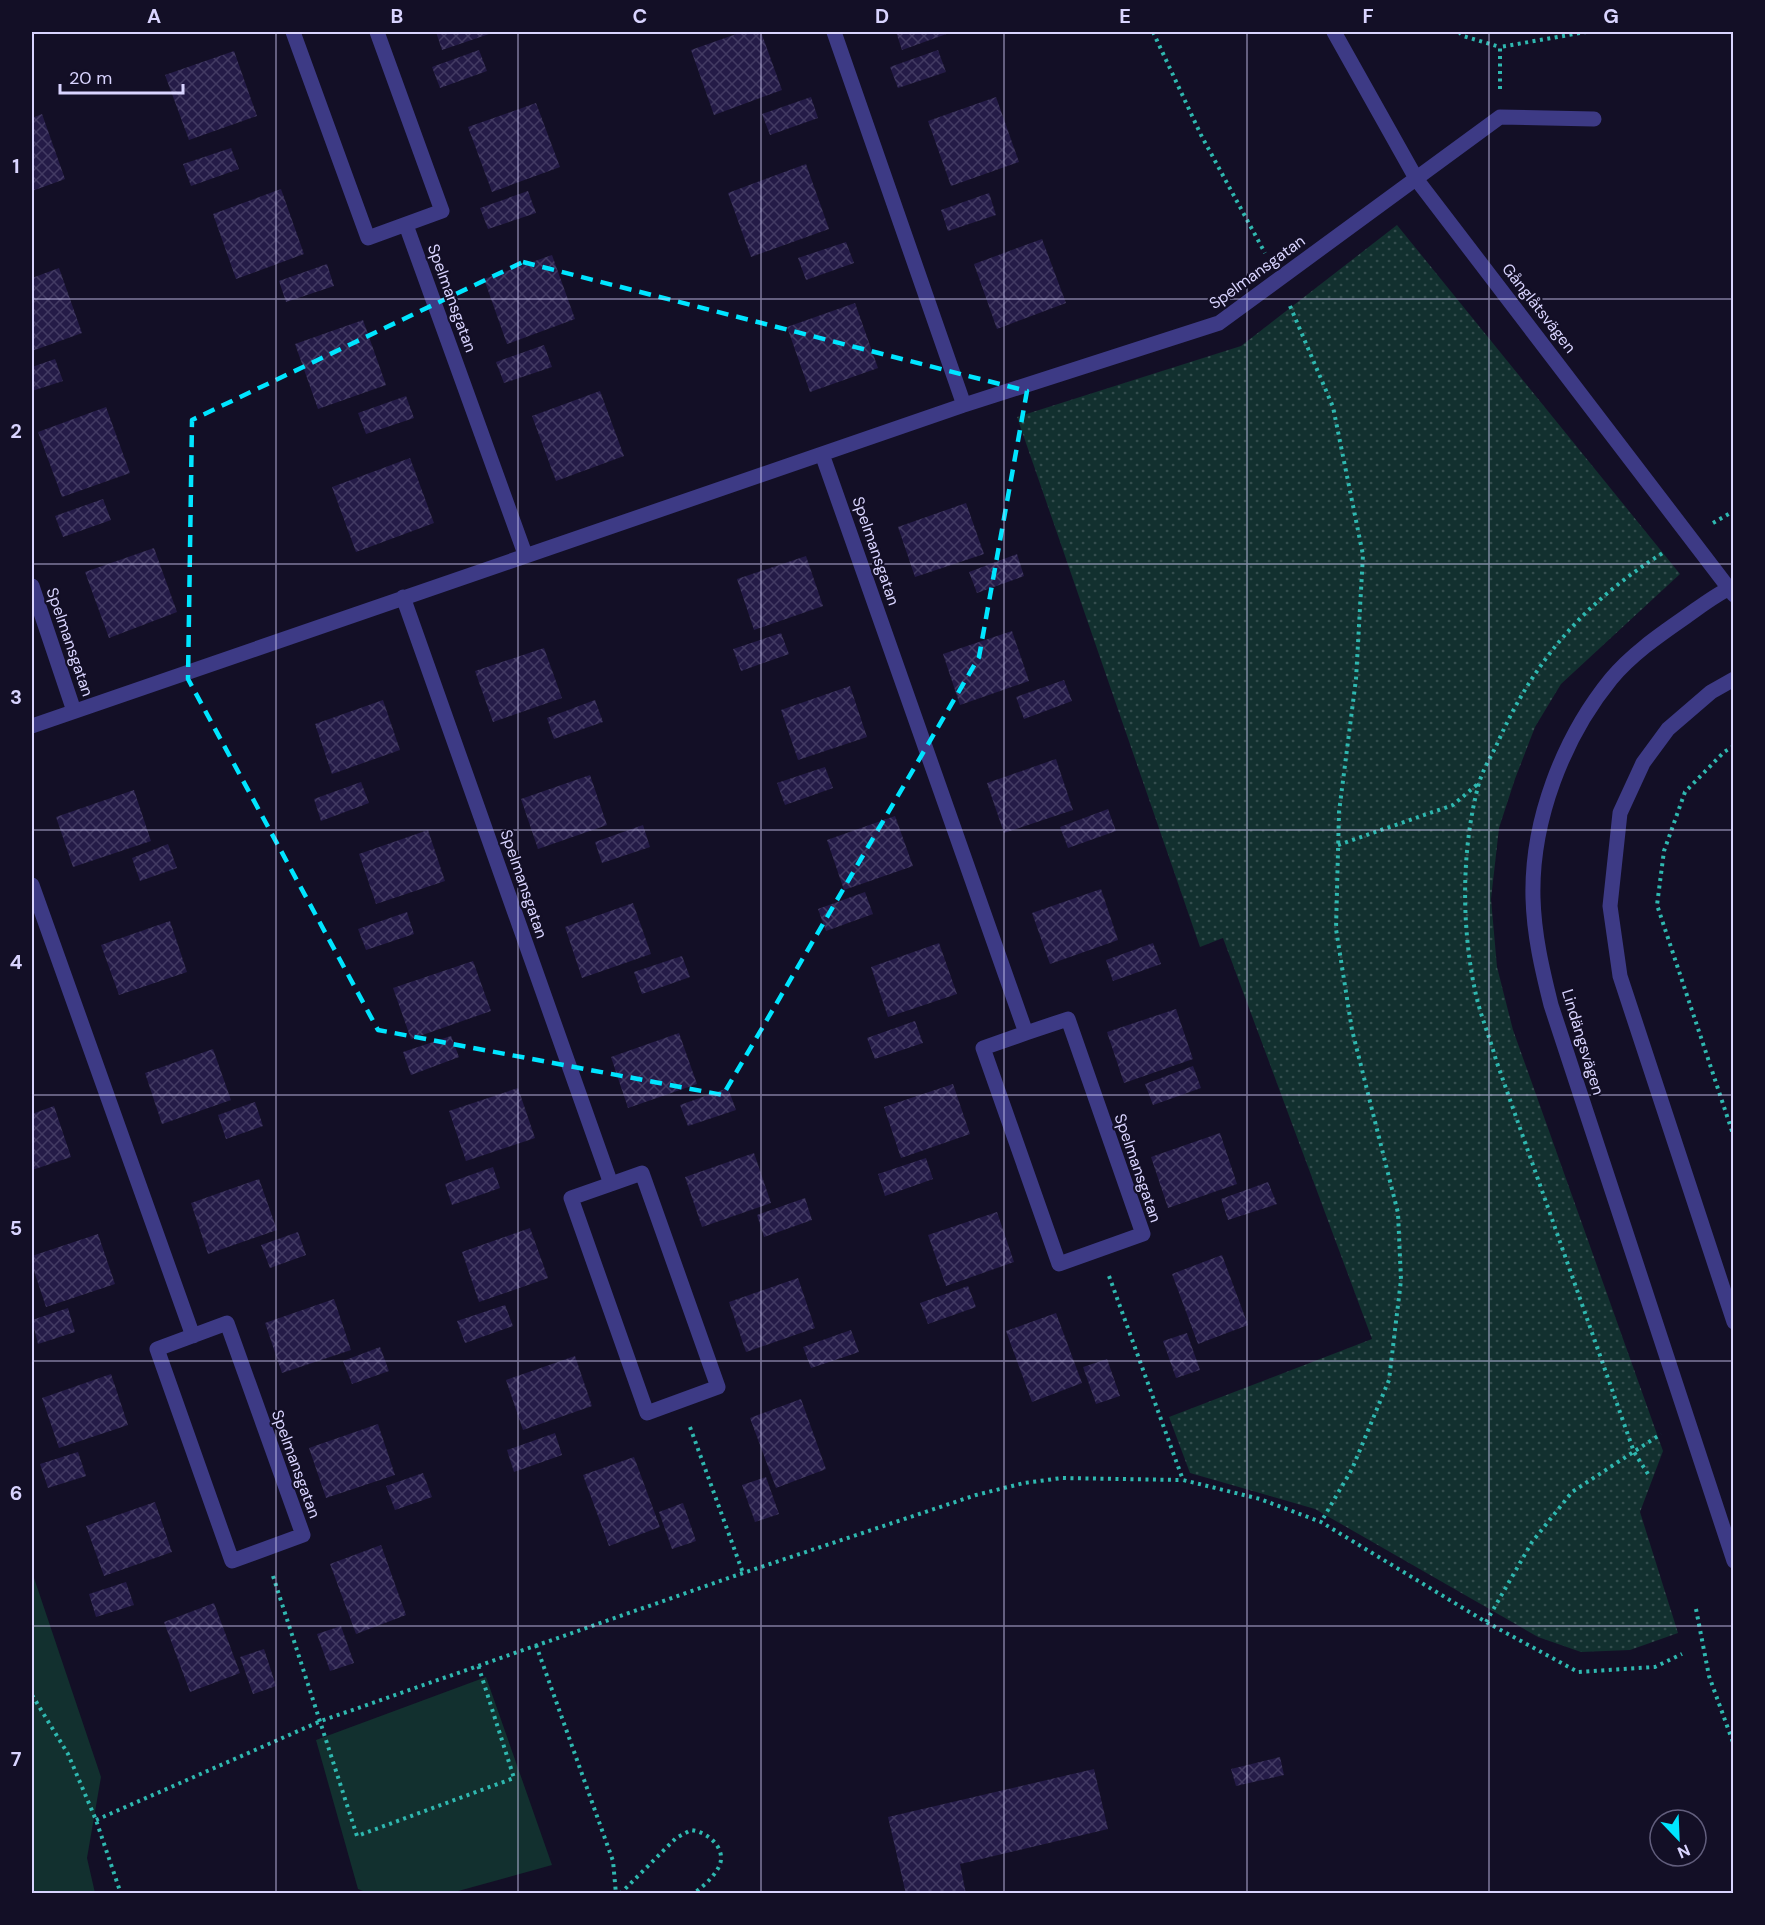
<svg xmlns="http://www.w3.org/2000/svg" width="1765" height="1925" font-family="'DM Sans',sans-serif">
	<style>
		.grass { fill: url(#grass-dots) }
		.park { fill: #12302f }
		.building { fill: url(#building-cross-hatch) }
		.lines { fill: none; stroke-linecap: round; stroke-linejoin: round }
		.path { stroke: #2fb8b0; stroke-width: 4; stroke-dasharray: 3 4.5; stroke-linecap: butt }
		.minor { stroke: #3d3a85; stroke-width: 15 }
		.marked { fill: none; stroke: #00e5ff; stroke-width: 4.5; stroke-dasharray: 12 8; stroke-linejoin: round }
		.grid { fill: none; stroke: #d9d4ff; stroke-width: 1.5; stroke-opacity: 0.55 }
		.labels { text-anchor: middle; dominant-baseline: central; stroke-width: 4.5; stroke-linejoin: round; paint-order: stroke }
		.street-label { font-size: 16px; fill: #d9d4ff; stroke: #130f26 }
		.neatline { fill: none; stroke: #d9d4ff; stroke-width: 2 }
		.grid-label { font-size: 20px; text-anchor: middle; font-weight: bold; fill: #d9d4ff }
	</style>
	<defs>
		<pattern id="grass-dots" width="8" height="8" patternUnits="userSpaceOnUse" patternTransform="scale(1.5)"><rect width="8" height="8" fill="#12302f"/><path d="M2 2h.1M6 6h.1" fill="none" stroke="#344d4e" stroke-width="1.8" stroke-linecap="round"/></pattern>
		<pattern id="building-cross-hatch" width="8" height="8" patternUnits="userSpaceOnUse" patternTransform="scale(1.5)"><rect width="8" height="8" fill="#241b47"/><path d="M0 0l8 8M0 8l8-8" fill="none" stroke="#433b63"/></pattern>
	</defs>
	<rect width="100%" height="100%" fill="#130f26"/>
	<path class="grass" d="M1397,225L1680,574L1561,684L1535,727L1515,779L1499,828L1491,899L1497,967L1513,1030L1663,1451L1640,1512L1678,1633L1630,1650L1581,1652L1538,1637L1315,1509L1190,1473L1169,1417L1372,1339L1223,938L1200,947L1017,417L1241,346Z"/>
	<path class="park" d="M32,1572L101,1777L87,1858L95,1893H32Z
		M486,1677L552,1865L451,1893H368L358,1889L316,1740Z"/>
	<path class="building" d="M436,32H495L442,50Z
		M742,32H761L782,90L714,115L691,50Z
		M896,32H952L902,50Z
		M479,50L487,71L440,88L432,67Z
		M938,50L946,72L898,88L890,67Z
		M234,51L257,116L189,140L165,75Z
		M811,97L818,118L770,135L762,114Z
		M996,97L1019,162L951,186L928,121Z
		M536,103L560,167L492,192L468,127Z
		M42,114L65,179L32,191V118Z
		M231,148L239,169L191,186L183,164Z
		M806,164L829,229L751,257L728,193Z
		M281,189L304,254L236,279L213,214Z
		M528,191L536,213L488,229L480,208Z
		M989,193L996,215L948,231L941,210Z
		M1042,239L1066,303L997,329L974,264Z
		M846,242L854,263L806,280L798,258Z
		M552,255L575,319L507,344L484,279Z
		M327,264L334,286L286,302L279,281Z
		M59,268L82,333L32,351V278Z
		M855,303L878,368L810,392L787,327Z
		M363,320L386,385L318,409L295,344Z
		M544,345L552,367L504,383L496,362Z
		M55,359L63,381L32,391V367Z
		M600,391L624,456L556,481L532,416Z
		M406,396L414,418L366,434L358,413Z
		M106,407L130,473L62,497L38,432Z
		M410,458L434,523L356,552L332,487Z
		M103,499L111,520L63,537L55,516Z
		M966,503L984,554L915,577L898,527Z
		M154,548L177,612L109,638L85,572Z
		M1017,554L1024,576L977,593L969,572Z
		M806,556L823,606L754,630L737,579Z
		M1012,631L1029,681L960,705L943,654Z
		M781,633L789,654L741,671L733,649Z
		M544,648L562,698L493,722L475,671Z
		M1064,680L1072,701L1024,719L1016,697Z
		M850,686L867,737L798,760L781,710Z
		M383,700L400,750L332,774L315,724Z
		M595,700L603,722L554,739L547,718Z
		M1056,759L1073,810L1004,833L987,783Z
		M825,767L833,788L785,805L777,783Z
		M590,775L607,825L538,849L521,799Z
		M361,782L369,803L321,821L314,799Z
		M134,790L151,841L73,867L56,817Z
		M1108,809L1116,831L1068,848L1060,827Z
		M895,816L913,866L844,890L827,840Z
		M643,825L650,847L602,863L595,842Z
		M428,830L445,881L376,904L359,854Z
		M168,844L177,868L140,881L132,858Z
		M1101,889L1118,940L1050,964L1032,913Z
		M865,892L873,914L826,931L818,909Z
		M633,903L651,954L582,978L565,927Z
		M407,912L414,934L366,950L358,929Z
		M170,921L187,972L119,995L101,945Z
		M939,943L957,994L888,1017L871,967Z
		M1153,943L1161,964L1113,981L1106,960Z
		M682,956L690,977L642,994L634,972Z
		M473,961L491,1011L411,1039L393,988Z
		M1176,1009L1193,1059L1124,1083L1107,1032Z
		M915,1021L923,1043L875,1059L867,1038Z
		M679,1033L697,1084L628,1108L611,1057Z
		M451,1036L459,1057L411,1075L403,1052Z
		M213,1049L231,1100L162,1124L145,1073Z
		M1193,1066L1201,1088L1153,1105L1145,1084Z
		M953,1084L970,1134L901,1158L884,1107Z
		M518,1088L535,1138L466,1161L449,1111Z
		M728,1088L736,1110L688,1126L680,1105Z
		M255,1102L263,1126L226,1139L218,1115Z
		M54,1106L71,1157L32,1170V1114Z
		M1220,1133L1237,1184L1168,1208L1151,1157Z
		M754,1153L771,1203L702,1227L685,1177Z
		M926,1158L933,1179L885,1196L878,1174Z
		M493,1167L500,1188L452,1205L445,1184Z
		M259,1179L277,1230L208,1254L191,1203Z
		M1268,1182L1277,1204L1228,1220L1221,1199Z
		M805,1198L812,1220L764,1237L757,1215Z
		M997,1212L1014,1262L946,1286L928,1235Z
		M530,1228L548,1278L479,1302L462,1252Z
		M298,1232L306,1255L270,1268L261,1245Z
		M98,1234L115,1284L46,1307L32,1265V1256Z
		M1222,1255L1248,1325L1198,1344L1172,1274Z
		M798,1278L815,1328L746,1352L729,1302Z
		M968,1286L976,1307L928,1324L920,1303Z
		M334,1299L351,1350L282,1373L265,1323Z
		M505,1305L513,1326L465,1343L457,1321Z
		M68,1308L75,1332L38,1344L32,1320Z
		M1056,1313L1082,1383L1032,1402L1006,1331Z
		M851,1330L859,1352L811,1368L803,1347Z
		M1187,1333L1200,1370L1176,1378L1163,1341Z
		M380,1347L389,1371L352,1384L343,1361Z
		M575,1356L592,1406L523,1430L506,1380Z
		M1107,1359L1120,1396L1096,1404L1083,1367Z
		M111,1374L128,1425L59,1448L42,1398Z
		M801,1399L826,1469L776,1488L750,1418Z
		M378,1424L395,1475L326,1498L309,1448Z
		M555,1433L562,1455L514,1472L507,1450Z
		M78,1452L86,1476L48,1488L40,1464Z
		M634,1457L660,1527L609,1546L583,1475Z
		M423,1473L432,1497L395,1510L386,1486Z
		M766,1477L779,1514L755,1522L742,1485Z
		M155,1502L172,1552L104,1576L86,1526Z
		M683,1503L696,1541L672,1549L659,1512Z
		M381,1545L406,1615L356,1634L330,1564Z
		M126,1582L134,1605L96,1617L89,1594Z
		M214,1603L240,1673L190,1692L164,1622Z
		M341,1626L354,1663L330,1671L317,1634Z
		M264,1649L276,1686L253,1694L240,1657Z
		M1280,1757L1284,1775L1236,1786L1231,1769Z
		M1094,1769L1108,1829L960,1864L966,1894H906L888,1817Z"/>
	<g class="lines">
		<path class="path" d="M1153,32L1201,135L1265,253
			M1459,32L1463,36L1500,47
			M1500,89V47L1586,32
			M1290,306L1333,407L1363,555L1356,679L1339,812L1336,929L1352,1030L1398,1213L1401,1280L1389,1380L1352,1469L1321,1522
			M1713,523L1734,511
			M1734,746L1724,752L1685,792L1664,851L1657,905L1734,1137
			M1338,845L1453,805L1480,782
			M1109,1276L1183,1480L1260,1499L1321,1522L1486,1622L1578,1672L1655,1667L1682,1654
			M690,1427L743,1573
			M1648,1474L1634,1452L1496,1060C1490,1038 1481,1017 1476,995C1461,928 1461,849 1479,783C1483,769 1492,755 1498,742C1535,658 1588,599 1666,551
			M273,1576L357,1836L514,1778L478,1665
			M1696,1609L1709,1676L1734,1745
			M1486,1622L1532,1542L1572,1492L1661,1434
			M536,1645L613,1861L616,1894
			M32,1695L68,1754L96,1820L121,1894
			M96,1820L321,1721L743,1573L976,1495L1024,1483L1062,1478L1183,1480
			M620,1894L676,1838L691,1830C709,1832 730,1851 717,1870C711,1880 702,1887 693,1894"/>
		<path class="minor" d="M293,32L368,238L442,211L377,32
			M834,32L964,405
			M1334,32L1417,180L1734,595
			M406,225L525,554
			M822,454L1026,1033L983,1048L1059,1264L1143,1234L1068,1019L1026,1033
			M32,586L74,711
			M1734,586C1716,594 1700,607 1684,618C1658,636 1631,655 1611,679C1563,738 1531,821 1533,898C1534,935 1542,969 1551,1005L1734,1561
			M403,597L611,1184L571,1198L647,1413L718,1387L642,1173L611,1184
			M1734,679L1711,692L1668,729L1643,763L1620,813L1610,906L1620,976L1734,1322
			M32,726L964,405L1219,323L1500,117L1594,119
			M32,885L193,1336
			M227,1323L303,1535L232,1561L157,1349Z"/>
	</g>
	<path class="marked" d="M523,262L1027,391L979,657L723,1095L378,1030L188,679L192,420Z"/>
	<path class="grid" d="M276,32V1894M518,32V1894M761,32V1894M1004,32V1894M1247,32V1894M1489,32V1894M32,299H1734M32,564H1734M32,830H1734M32,1095H1734M32,1361H1734M32,1626H1734"/>
	<g class="labels">
		<g class="street-label">
			<text transform="translate(1257 272) rotate(-36)">Spelmansgatan</text>
			<text transform="translate(452 298) rotate(70)">Spelmansgatan</text>
			<text transform="translate(1539 308) rotate(52)">Gånglåtsvägen</text>
			<text transform="translate(876 551) rotate(71)">Spelmansgatan</text>
			<text transform="translate(70 642) rotate(71)">Spelmansgatan</text>
			<text transform="translate(524 884) rotate(71)">Spelmansgatan</text>
			<text transform="translate(1583 1042) rotate(73)">Lindängsvägen</text>
			<text transform="translate(1138 1168) rotate(71)">Spelmansgatan</text>
			<text transform="translate(296 1464) rotate(70)">Spelmansgatan</text>
		</g>
	</g>
	<rect width="1765" height="1925" fill="none" stroke="#130f26" stroke-width="66"/>
	<g transform="translate(1678 1838) rotate(157)"><circle r="28" fill="#130f26" stroke="#625e7d" stroke-width="1.5"/>
	<path d="M0-4.5L10 22L0 15L-10 22Z" fill="#00e5ff"/>
	<text y="-9" font-size="16" font-weight="bold" text-anchor="middle" fill="#d9d4ff">N</text>
	</g>
	<path d="M60 84v9h123v-9" fill="none" stroke="#d9d4ff" stroke-width="3"/>
	<text x="69" y="84" font-size="18" fill="#d9d4ff" stroke="#130f26" stroke-width="4.5" paint-order="stroke">20 m</text>
	<rect x="33" y="33" width="1699" height="1859" class="neatline"/>
	<g class="grid-label">
		<text x="154" y="23">A</text>
		<text x="397" y="23">B</text>
		<text x="640" y="23">C</text>
		<text x="882" y="23">D</text>
		<text x="1125" y="23">E</text>
		<text x="1368" y="23">F</text>
		<text x="1611" y="23">G</text>
		<text x="16" y="173">1</text>
		<text x="16" y="438">2</text>
		<text x="16" y="704">3</text>
		<text x="16" y="969">4</text>
		<text x="16" y="1235">5</text>
		<text x="16" y="1500">6</text>
		<text x="16" y="1766">7</text>
	</g>
</svg>
